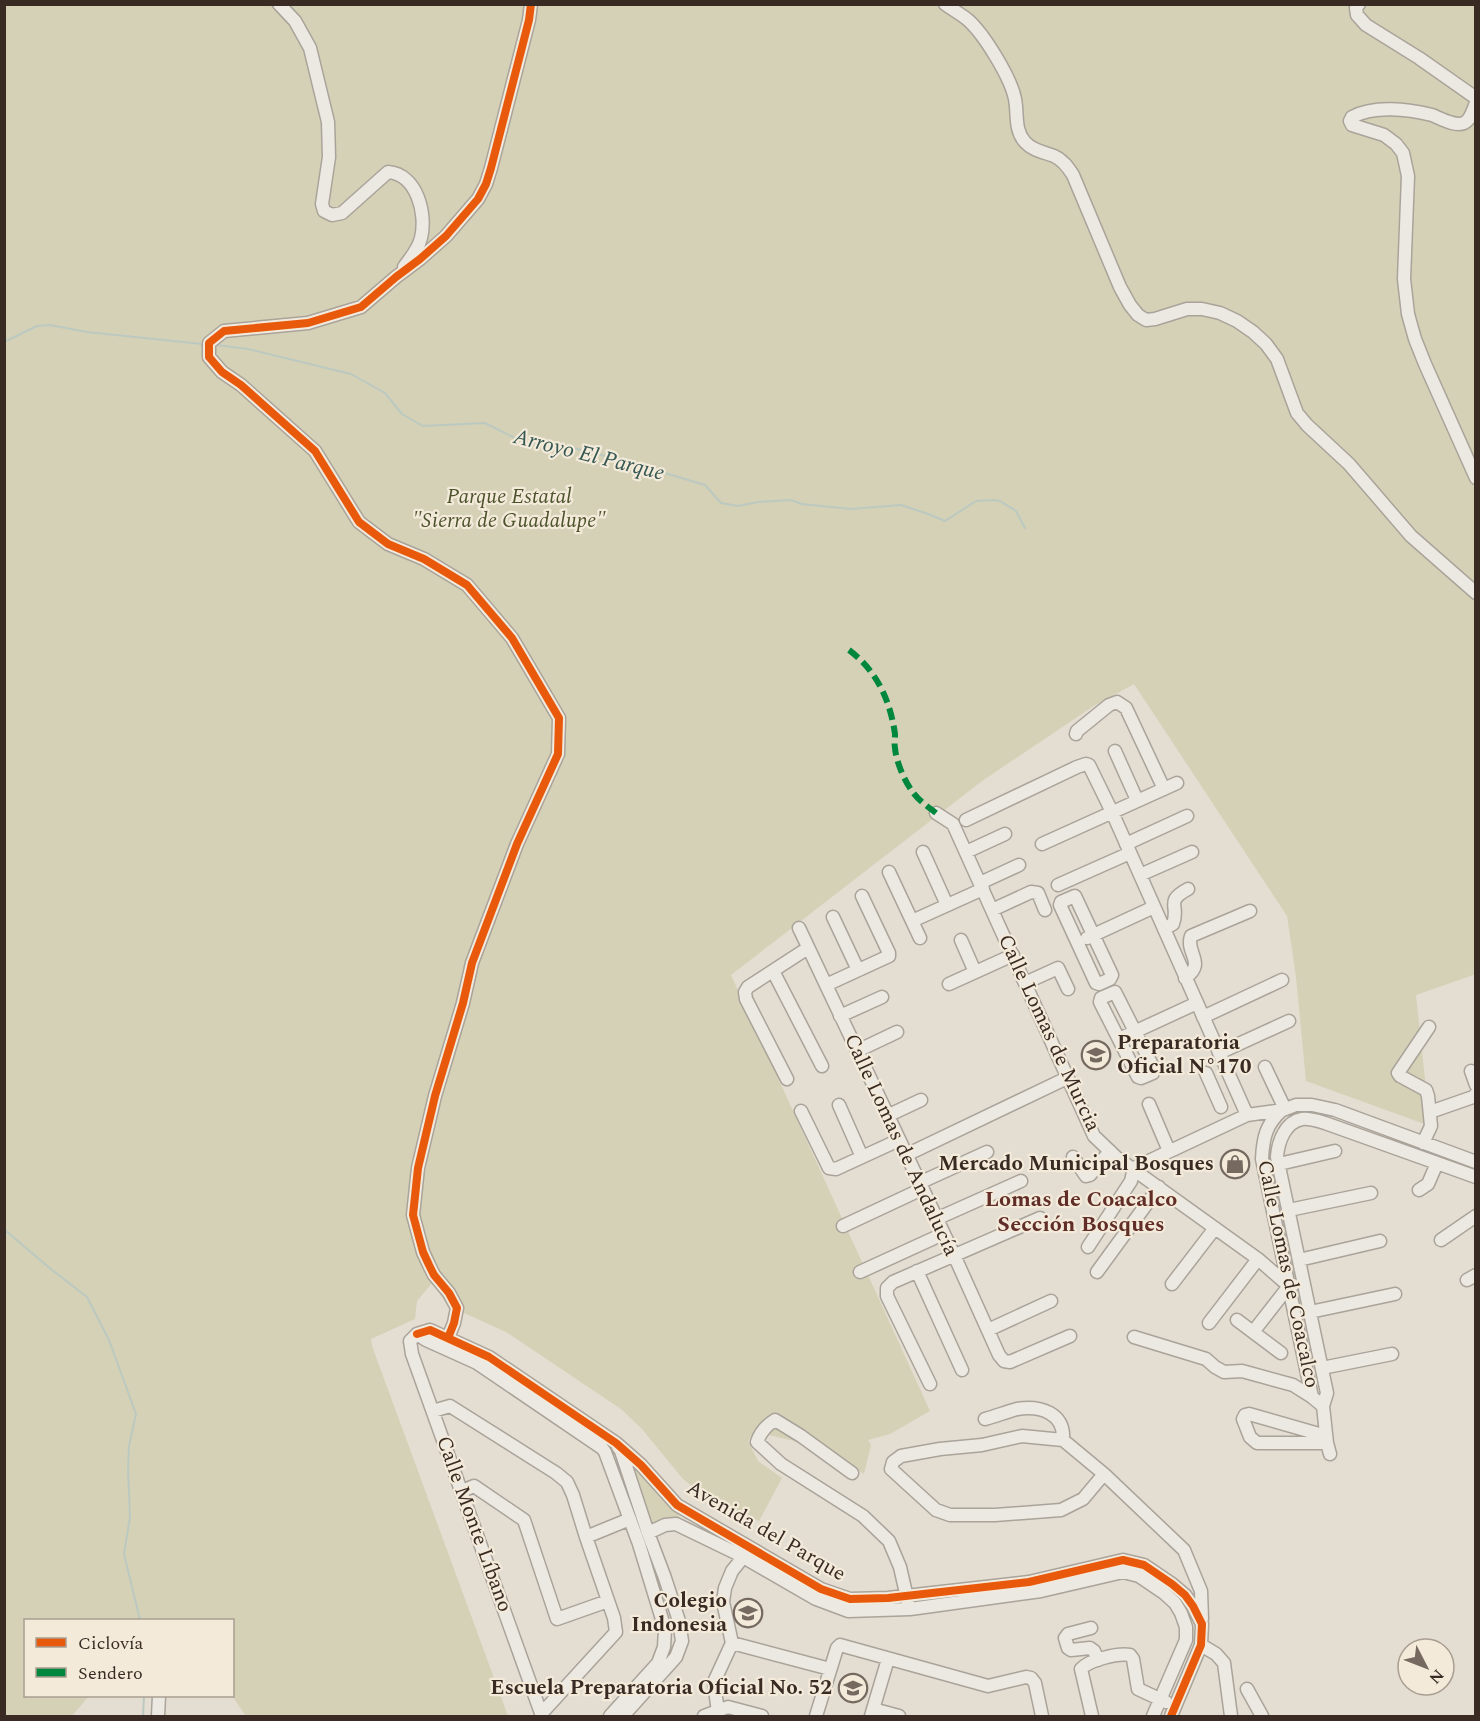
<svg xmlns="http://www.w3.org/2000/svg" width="1480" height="1721" font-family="Spectral,serif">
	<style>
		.green { fill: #d4d1b6 }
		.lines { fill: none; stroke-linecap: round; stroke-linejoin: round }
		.stream { stroke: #bcc9c0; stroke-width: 2 }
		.minor-casing { stroke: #aaa39a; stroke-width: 15 }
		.minor { stroke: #ece9e3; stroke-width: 12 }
		.quiet { stroke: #00873e; stroke-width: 6; stroke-dasharray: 12 6; stroke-linecap: butt }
		.cycleway-casing { stroke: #f3eada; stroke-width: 11 }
		.cycleway { stroke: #e8590c; stroke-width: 8 }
		.labels { text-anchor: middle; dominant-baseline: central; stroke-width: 4.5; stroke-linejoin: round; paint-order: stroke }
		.park-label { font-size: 21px; font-style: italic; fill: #4d532c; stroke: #f3eada }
		.street-label { font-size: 21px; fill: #392b23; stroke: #f3eada }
		.poi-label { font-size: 21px; font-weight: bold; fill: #392b23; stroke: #f3eada; text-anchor: end }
		.water-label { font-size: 22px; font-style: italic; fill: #345751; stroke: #f3eada }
		.neighbourhood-label { font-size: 22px; font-weight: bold; fill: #612d27; stroke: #f3eada }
	</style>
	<rect width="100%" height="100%" fill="#e4ddd2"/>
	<path class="green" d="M5,5H1475L1476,974L1416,995L1430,1126L1306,1081L1296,977L1287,916L1134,684L1092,707L982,781L731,975L930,1411L890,1434L868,1440L871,1445L864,1474L825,1448L755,1432L748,1441L758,1461L782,1478L759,1521L752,1518L747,1528L723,1506L710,1501L683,1479L642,1429L621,1409L506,1332L464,1313H453L432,1283L417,1301L415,1319L371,1339L372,1346L508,1716H246L232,1696V1620H26V1696H89L72,1716H5Z
		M623,1454L681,1518L663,1521L648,1531Z"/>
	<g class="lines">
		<path class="stream" d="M4,342L37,326L50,325L87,332L202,344
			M216,345L248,349L351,374L385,393L402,414L423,426L485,423L525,443L566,446L628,462L705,485L721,503L738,506L758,502L791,500L802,504L851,509L901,505L928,514L945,521L976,501L993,500L1000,501L1016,511L1025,528
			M4,1227L6,1231L52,1270L87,1297L109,1340L136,1414L129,1446L128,1469L130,1517L124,1554L140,1620
			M143,1716L144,1696"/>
		<g class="minor-casing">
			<path id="minor" d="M279,4L295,21L310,48L328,122L329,157L322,204L324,211L332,215L342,213L388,172C417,174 427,214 421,238C418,250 411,257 404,267
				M945,4C953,10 961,14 968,20C984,34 1011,78 1015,99C1018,114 1014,130 1025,142C1033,151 1044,152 1054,156C1063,160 1068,167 1073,175L1120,287L1130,305L1138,315L1146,320L1155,319L1187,309H1202L1220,313L1237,321L1253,332L1266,344L1277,359L1297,413L1307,425L1349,464L1411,536L1476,593
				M1359,4L1356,8L1357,15L1366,25L1419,58L1476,98
				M1476,103C1473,109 1471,120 1464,123C1455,127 1440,118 1432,115C1408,109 1374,105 1352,117L1350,121L1352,125L1384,135L1396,144L1403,153L1408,176L1404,279L1408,314L1415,339L1425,364L1476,478
				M1076,734L1077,731L1109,705L1117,702L1126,708L1164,789
				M1115,751L1137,800
				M936,813L953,824L1094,1136L1116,1157L1258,1259L1289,1286
				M966,820L1077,767L1086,764L1089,765L1112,812L1247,1115
				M1042,844L1177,783
				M1126,844L1187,816
				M923,852L947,905
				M966,852L1005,834
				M889,872L920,938
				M1140,875L1192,852
				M980,883L1019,865
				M1058,885L1130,853
				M1075,896L1112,975L1110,979L1099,984L1096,983L1060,905L1061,902Z
				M992,910L1031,892L1038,893L1045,910
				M833,917L858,970
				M912,921L983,889
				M799,928L954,1255L999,1355L1004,1361L1010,1362L1070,1336
				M1164,929L1173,924C1180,905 1164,902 1188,889
				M1087,938L1154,907
				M961,940L975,972
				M773,971L822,1066
				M1185,978C1207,963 1185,953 1191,936L1250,911
				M1025,983L1058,968L1068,989
				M949,984L1013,955
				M826,985L889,956V953L862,896
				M1115,992L1154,1069L1153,1073L1141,1078L1138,1077L1100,1002L1101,998Z
				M840,1016L882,997
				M1203,1017L1282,980
				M1119,1039L1197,1003
				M857,1051L897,1032
				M1219,1053L1289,1021
				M1265,1067L1285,1109
				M1471,1071L1476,1085
				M1206,1073L1221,1107
				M787,1079L746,999L745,992L748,987L808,948
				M1149,1104L1169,1151
				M839,1105L862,1157
				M1282,1110C1266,1124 1263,1138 1262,1159L1312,1397L1323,1406
				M801,1111L829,1168L836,1169L899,1140
				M1430,1112L1473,1097L1476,1094
				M887,1116L921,1100
				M1423,1143L1431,1126L1428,1096L1426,1090L1400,1076L1398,1073L1429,1027
				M906,1155L1067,1078
				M1073,1157L1086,1176L1090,1175L1110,1151
				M1279,1164L1335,1151
				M919,1183L987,1152
				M1419,1190L1428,1184L1437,1163
				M1289,1210L1371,1193
				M936,1219L1021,1181
				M843,1226L922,1189
				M1441,1240L1476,1216
				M1088,1247L1131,1181L1134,1168L1247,1115L1283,1110L1296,1105H1312L1335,1110L1476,1162
				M1299,1260L1380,1241
				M917,1271L962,1370
				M860,1272L943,1234
				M1097,1272L1159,1187
				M1467,1280L1476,1275
				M1172,1284L1215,1228
				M1310,1312L1395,1294
				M1237,1320L1281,1353
				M1209,1323L1258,1259
				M988,1330L1051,1301
				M1253,1332L1289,1286L1293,1285
				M417,1334L430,1330L489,1357L616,1443L641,1465L677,1505L821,1589L850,1599L888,1598L1029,1582L1123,1560L1144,1565L1172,1584L1185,1595L1193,1606L1202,1624L1201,1645L1171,1716
				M417,1334L426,1340L477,1363L602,1448L605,1452L639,1544L665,1629L664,1647L658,1663L610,1716
				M417,1334L410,1341L412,1354L542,1716
				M1134,1337L1206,1359L1215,1367L1224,1372L1242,1371L1293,1385L1312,1397
				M448,1338L454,1323L457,1308L449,1293L434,1275L429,1265L423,1252L413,1215L418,1168L435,1096L463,1003L472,963L517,844L558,754L559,718L512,638L467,585L424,559L388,544L359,522L315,451L241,385L222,372L209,357V343L224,331L308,323L361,307L396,277L420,259L446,236L478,199L486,184L491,168L529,20L531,4
				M1322,1368L1392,1354
				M930,1384L887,1296V1288L893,1282L1040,1218
				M433,1411L450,1406L556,1473L567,1482L573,1495L586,1537L614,1618L616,1632L541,1714
				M985,1419C996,1416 1006,1412 1017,1409C1040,1405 1065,1413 1063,1440
				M1326,1436L1249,1414L1245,1415L1243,1419L1250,1437L1257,1443H1327
				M618,1447L621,1451L648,1533L665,1578L679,1621L682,1641L676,1657L623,1716
				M1330,1454L1327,1443L1323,1406L1327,1393L1277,1157C1278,1142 1285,1122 1302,1119C1309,1118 1318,1121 1325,1123L1476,1177
				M852,1473L801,1436L775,1420C767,1425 760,1433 757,1442L781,1464L863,1516L889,1541L900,1567L908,1602
				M1104,1474L1083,1499L1061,1510L995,1515H950L936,1510L891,1469L893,1462L901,1456L940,1449L982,1445L1022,1436L1063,1440L1104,1474L1184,1550L1201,1591L1202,1619
				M462,1491L474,1486L524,1520L557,1619L608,1601
				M648,1533L665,1525L676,1524L738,1554L816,1599L848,1611L910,1609L1041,1591L1123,1572L1139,1576L1164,1593L1175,1603L1181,1613L1186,1627V1640L1153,1716
				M586,1537L630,1519
				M1091,1628L1068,1634L1065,1638L1068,1648L1071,1650L1090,1648L1094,1651L1098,1660
				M732,1643L830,1669
				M1201,1645L1216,1654L1224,1663L1231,1716
				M1247,1689L1262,1716
				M873,1709L899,1716
				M718,1712L714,1682L732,1643L723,1602L725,1588L732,1571L748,1551
				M158,1716L159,1696
				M704,1716L728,1707L762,1716
				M816,1716L837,1648L840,1645L988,1686L1026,1677L1031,1678L1035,1683L1042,1716
				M871,1716L888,1659
				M1092,1716L1081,1669C1089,1660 1117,1653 1130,1655L1133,1659L1138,1689L1166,1702"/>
		</g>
		<use href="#minor" class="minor"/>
		<path class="quiet" d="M849,650C877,671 890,700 895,734C895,738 894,743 895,748C896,761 904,780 912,791C918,800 927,806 936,813"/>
		<g class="cycleway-casing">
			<path id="cycleway" d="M417,1334L430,1330L489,1357L616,1443L641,1465L677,1505L821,1589L850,1599L888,1598L1029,1582L1123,1560L1144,1565L1172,1584L1185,1595L1193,1606L1202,1624L1201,1645L1171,1716
				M448,1338L454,1323L457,1308L449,1293L434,1275L429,1265L423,1252L413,1215L418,1168L435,1096L463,1003L472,963L517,844L558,754L559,718L512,638L467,585L424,559L388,544L359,522L315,451L241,385L222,372L209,357V343L224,331L308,323L361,307L396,277L420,259L446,236L478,199L486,184L491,168L529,20L531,4"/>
		</g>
		<use href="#cycleway" class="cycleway"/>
	</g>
	<defs>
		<g id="school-ring" transform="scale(1.5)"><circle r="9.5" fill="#f3eada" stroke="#756960" stroke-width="1.5"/><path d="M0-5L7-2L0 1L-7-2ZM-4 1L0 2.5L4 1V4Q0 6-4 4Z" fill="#756960"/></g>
		<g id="shop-ring" transform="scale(1.5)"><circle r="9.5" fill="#f3eada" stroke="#756960" stroke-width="1.5"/><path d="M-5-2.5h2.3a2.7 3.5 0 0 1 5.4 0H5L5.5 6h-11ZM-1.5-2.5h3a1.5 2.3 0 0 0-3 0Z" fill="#756960"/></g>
	</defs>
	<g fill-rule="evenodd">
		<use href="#school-ring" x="1096" y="1055"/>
		<use href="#shop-ring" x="1235" y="1164"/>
		<use href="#school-ring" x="748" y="1613"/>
		<use href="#school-ring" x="853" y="1688"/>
	</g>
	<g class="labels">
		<g class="park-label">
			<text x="509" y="497">Parque Estatal<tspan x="509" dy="24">"Sierra de Guadalupe"</tspan></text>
		</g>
		<g class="street-label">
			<text transform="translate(1049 1033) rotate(65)">Calle Lomas de Murcia</text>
			<text transform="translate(901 1145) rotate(65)">Calle Lomas de Andalucía</text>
			<text transform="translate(1288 1274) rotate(78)">Calle Lomas de Coacalco</text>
			<text transform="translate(474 1524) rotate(70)">Calle Monte Líbano</text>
			<text transform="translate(766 1531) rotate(30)">Avenida del Parque</text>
		</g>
		<g class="poi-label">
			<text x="1117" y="1043" text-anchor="start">Preparatoria<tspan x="1117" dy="24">Oficial N°170</tspan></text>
			<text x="1214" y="1164">Mercado Municipal Bosques</text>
			<text x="727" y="1601">Colegio<tspan x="727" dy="24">Indonesia</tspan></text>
			<text x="832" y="1688">Escuela Preparatoria Oficial No. 52</text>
		</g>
		<g class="water-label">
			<text transform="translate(589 455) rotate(14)">Arroyo El Parque</text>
		</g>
		<g class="neighbourhood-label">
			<text x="1081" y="1199">Lomas de Coacalco<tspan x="1081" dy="25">Sección Bosques</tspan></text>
		</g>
	</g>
	<rect width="1480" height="1721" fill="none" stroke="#392b23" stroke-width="12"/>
	<rect x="24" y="1619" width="210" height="78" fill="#f3eada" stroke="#a99e91" stroke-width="1.5"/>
	<rect x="36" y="1638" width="30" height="9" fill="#e8590c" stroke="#a99e91" stroke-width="1.5"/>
	<text x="78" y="1649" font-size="18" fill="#392b23">Ciclovía</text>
	<rect x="36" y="1668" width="30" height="9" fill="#00873e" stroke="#a99e91" stroke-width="1.5"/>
	<text x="78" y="1679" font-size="18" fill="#392b23">Sendero</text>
	<g transform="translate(1426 1667) rotate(132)"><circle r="28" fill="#f3eada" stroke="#a99e91" stroke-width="1.5"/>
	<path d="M0-4.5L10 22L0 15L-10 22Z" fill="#756960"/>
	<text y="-9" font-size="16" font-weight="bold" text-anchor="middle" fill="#392b23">N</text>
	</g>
</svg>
